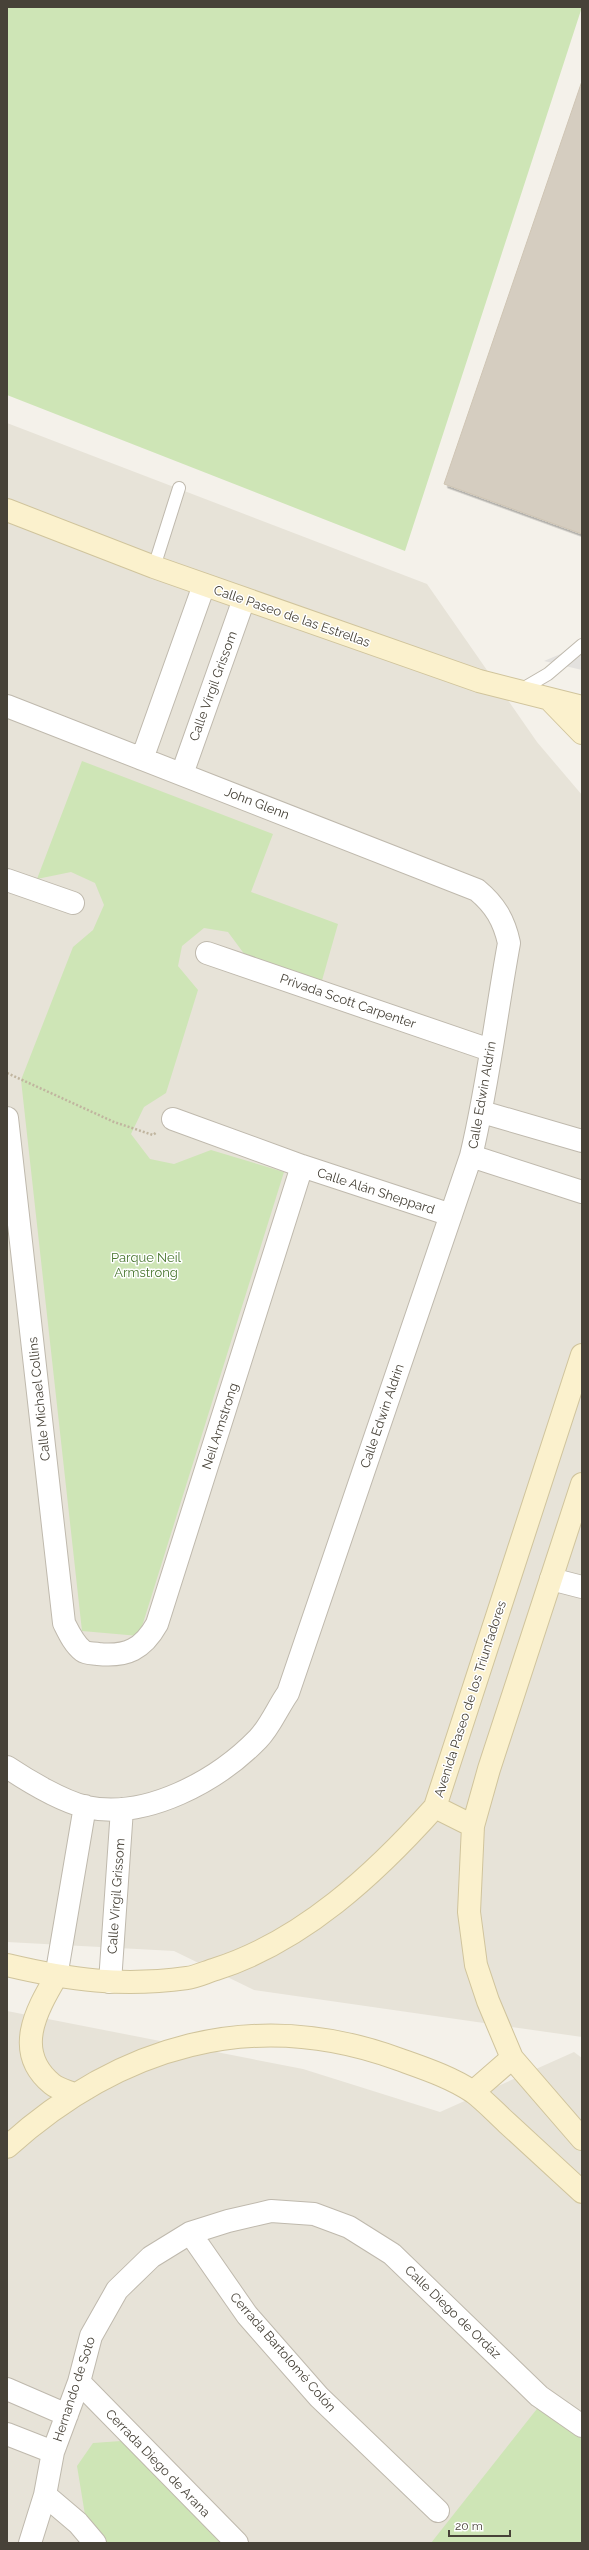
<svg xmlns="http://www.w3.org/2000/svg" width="589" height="2550" font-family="Raleway,sans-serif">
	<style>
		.residential { fill: #e7e3d8 }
		.green { fill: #cee5b6 }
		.parking { fill: #e3e1de }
		.building { fill: #d5cdc0; stroke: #cfc5b4; filter: url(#shadow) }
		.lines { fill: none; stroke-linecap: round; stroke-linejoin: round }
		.lane-casing { stroke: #bfb9ad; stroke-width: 14 }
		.street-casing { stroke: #bfb9ad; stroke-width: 24 }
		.secondary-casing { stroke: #d0c49c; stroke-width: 24 }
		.path { stroke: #c0b59f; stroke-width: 2.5; stroke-dasharray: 2 2; stroke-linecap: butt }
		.lane { stroke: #fff; stroke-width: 12 }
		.street { stroke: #fff; stroke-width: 22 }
		.secondary { stroke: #fbf1cd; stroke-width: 22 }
		.labels { text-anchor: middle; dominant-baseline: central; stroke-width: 3; stroke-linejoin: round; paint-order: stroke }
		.street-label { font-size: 13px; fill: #474238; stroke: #fff }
		.park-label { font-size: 13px; fill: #48762f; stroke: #fff }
	</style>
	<defs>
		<filter id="shadow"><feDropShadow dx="3.5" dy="3.5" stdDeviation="0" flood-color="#0004"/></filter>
	</defs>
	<rect width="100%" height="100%" fill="#f4f1ea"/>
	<path class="residential" d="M7,423L427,584L537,742L582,795V2037L254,1990L174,1951L7,1942Z
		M7,2011L303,2069L440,2112L574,2052L582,2058V2543H7Z"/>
	<path class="green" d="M7,7H582L405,551L7,395Z
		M82,761L273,834L251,892L338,924L321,984L245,955L228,932L204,928L182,946L178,966L198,990L166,1093L144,1107L131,1134L150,1159L174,1164L211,1150L284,1172L139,1636L82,1631L21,1080L73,947L93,930L104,905L95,883L71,872L37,879Z
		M540,2405L582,2433V2543H431Z
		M121,2441L224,2543H105L85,2515L77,2466L93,2443Z"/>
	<path class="parking" d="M582,645V670L544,661Z"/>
	<path class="building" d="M582,81V534L444,484Z"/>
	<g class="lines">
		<g class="lane-casing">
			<path id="lane" d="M154,567L179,488
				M519,691L548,674L582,645"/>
		</g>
		<g class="street-casing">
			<path id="street" d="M7,706L477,890C495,905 504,920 509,943C496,1014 488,1086 471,1156L288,1693C278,1707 270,1727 258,1739C217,1781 146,1820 86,1807C62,1801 28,1781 7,1767
				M142,759L204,585
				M182,774L244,599
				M7,880L73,903
				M207,953L490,1050
				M482,1112L582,1141
				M7,1118L64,1623C69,1633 74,1644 83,1651C87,1654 94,1653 98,1654C127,1657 143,1649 157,1624L302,1166
				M173,1119L302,1166L451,1215
				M471,1156L582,1192
				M551,1579L582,1587
				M56,1977L85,1806
				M110,1982L122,1809
				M190,2233L247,2315L319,2397L438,2511
				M79,2382L237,2543
				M7,2389L67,2415
				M7,2434L53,2452
				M45,2495L78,2523L95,2543
				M30,2543L45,2495L53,2452L79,2382L91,2336L117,2290L151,2257L190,2233L228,2221L271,2211L314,2214L349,2227L392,2254L539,2396L582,2426"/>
		</g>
		<g class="secondary-casing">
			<path id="secondary" d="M7,510L154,567L479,681L582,707
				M551,701L582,733
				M582,1484L489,1769L473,1826L469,1912L476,1965L488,2001L512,2058L582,2139
				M435,1807L473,1826
				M7,1965C70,1980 122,1987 187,1978C196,1977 206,1972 216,1969C303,1941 375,1874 435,1807L582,1355
				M56,1977C36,2011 13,2052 52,2084C58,2089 67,2091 74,2094
				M473,2092L512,2058
				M7,2147C119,2046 253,2006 398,2059C423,2068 451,2077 473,2092C485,2101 496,2113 507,2123C532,2146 557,2169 582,2192"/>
		</g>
		<path class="path" d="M7,1073L114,1122L153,1135L157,1132"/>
		<use href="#lane" class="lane"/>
		<use href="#street" class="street"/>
		<use href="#secondary" class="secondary"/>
	</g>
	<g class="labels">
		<g class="street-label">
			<text transform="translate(292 616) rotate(19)">Calle Paseo de las Estrellas</text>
			<text transform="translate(213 686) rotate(-70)">Calle Virgil Grissom</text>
			<text transform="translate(257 803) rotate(21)">John Glenn</text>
			<text transform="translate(348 1001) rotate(19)">Privada Scott Carpenter</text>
			<text transform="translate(482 1095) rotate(-80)">Calle Edwin Aldrin</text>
			<text transform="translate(376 1191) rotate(18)">Calle Alán Sheppard</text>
			<text transform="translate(39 1399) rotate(-96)">Calle Michael Collins</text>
			<text transform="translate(382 1416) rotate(-71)">Calle Edwin Aldrin</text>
			<text transform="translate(220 1426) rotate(-72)">Neil Armstrong</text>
			<text transform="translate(470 1699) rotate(-72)">Avenida Paseo de los Triunfadores</text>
			<text transform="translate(116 1896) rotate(-86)">Calle Virgil Grissom</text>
			<text transform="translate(453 2312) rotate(44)">Calle Diego de Ordáz</text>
			<text transform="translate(283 2352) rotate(49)">Cerrada Bartolomé Colón</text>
			<text transform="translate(74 2389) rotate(-72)">Hernando de Soto</text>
			<text transform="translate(158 2463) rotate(46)">Cerrada Diego de Arana</text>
		</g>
		<g class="park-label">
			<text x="146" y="1257">Parque Neil<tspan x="146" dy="15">Armstrong</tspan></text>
		</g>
	</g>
	<rect width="589" height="2550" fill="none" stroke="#474238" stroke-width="16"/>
	<path d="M449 2530v6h61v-6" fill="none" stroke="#474238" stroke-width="2"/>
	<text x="455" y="2530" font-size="12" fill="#474238" stroke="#ffffff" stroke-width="3" paint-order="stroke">20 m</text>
</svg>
